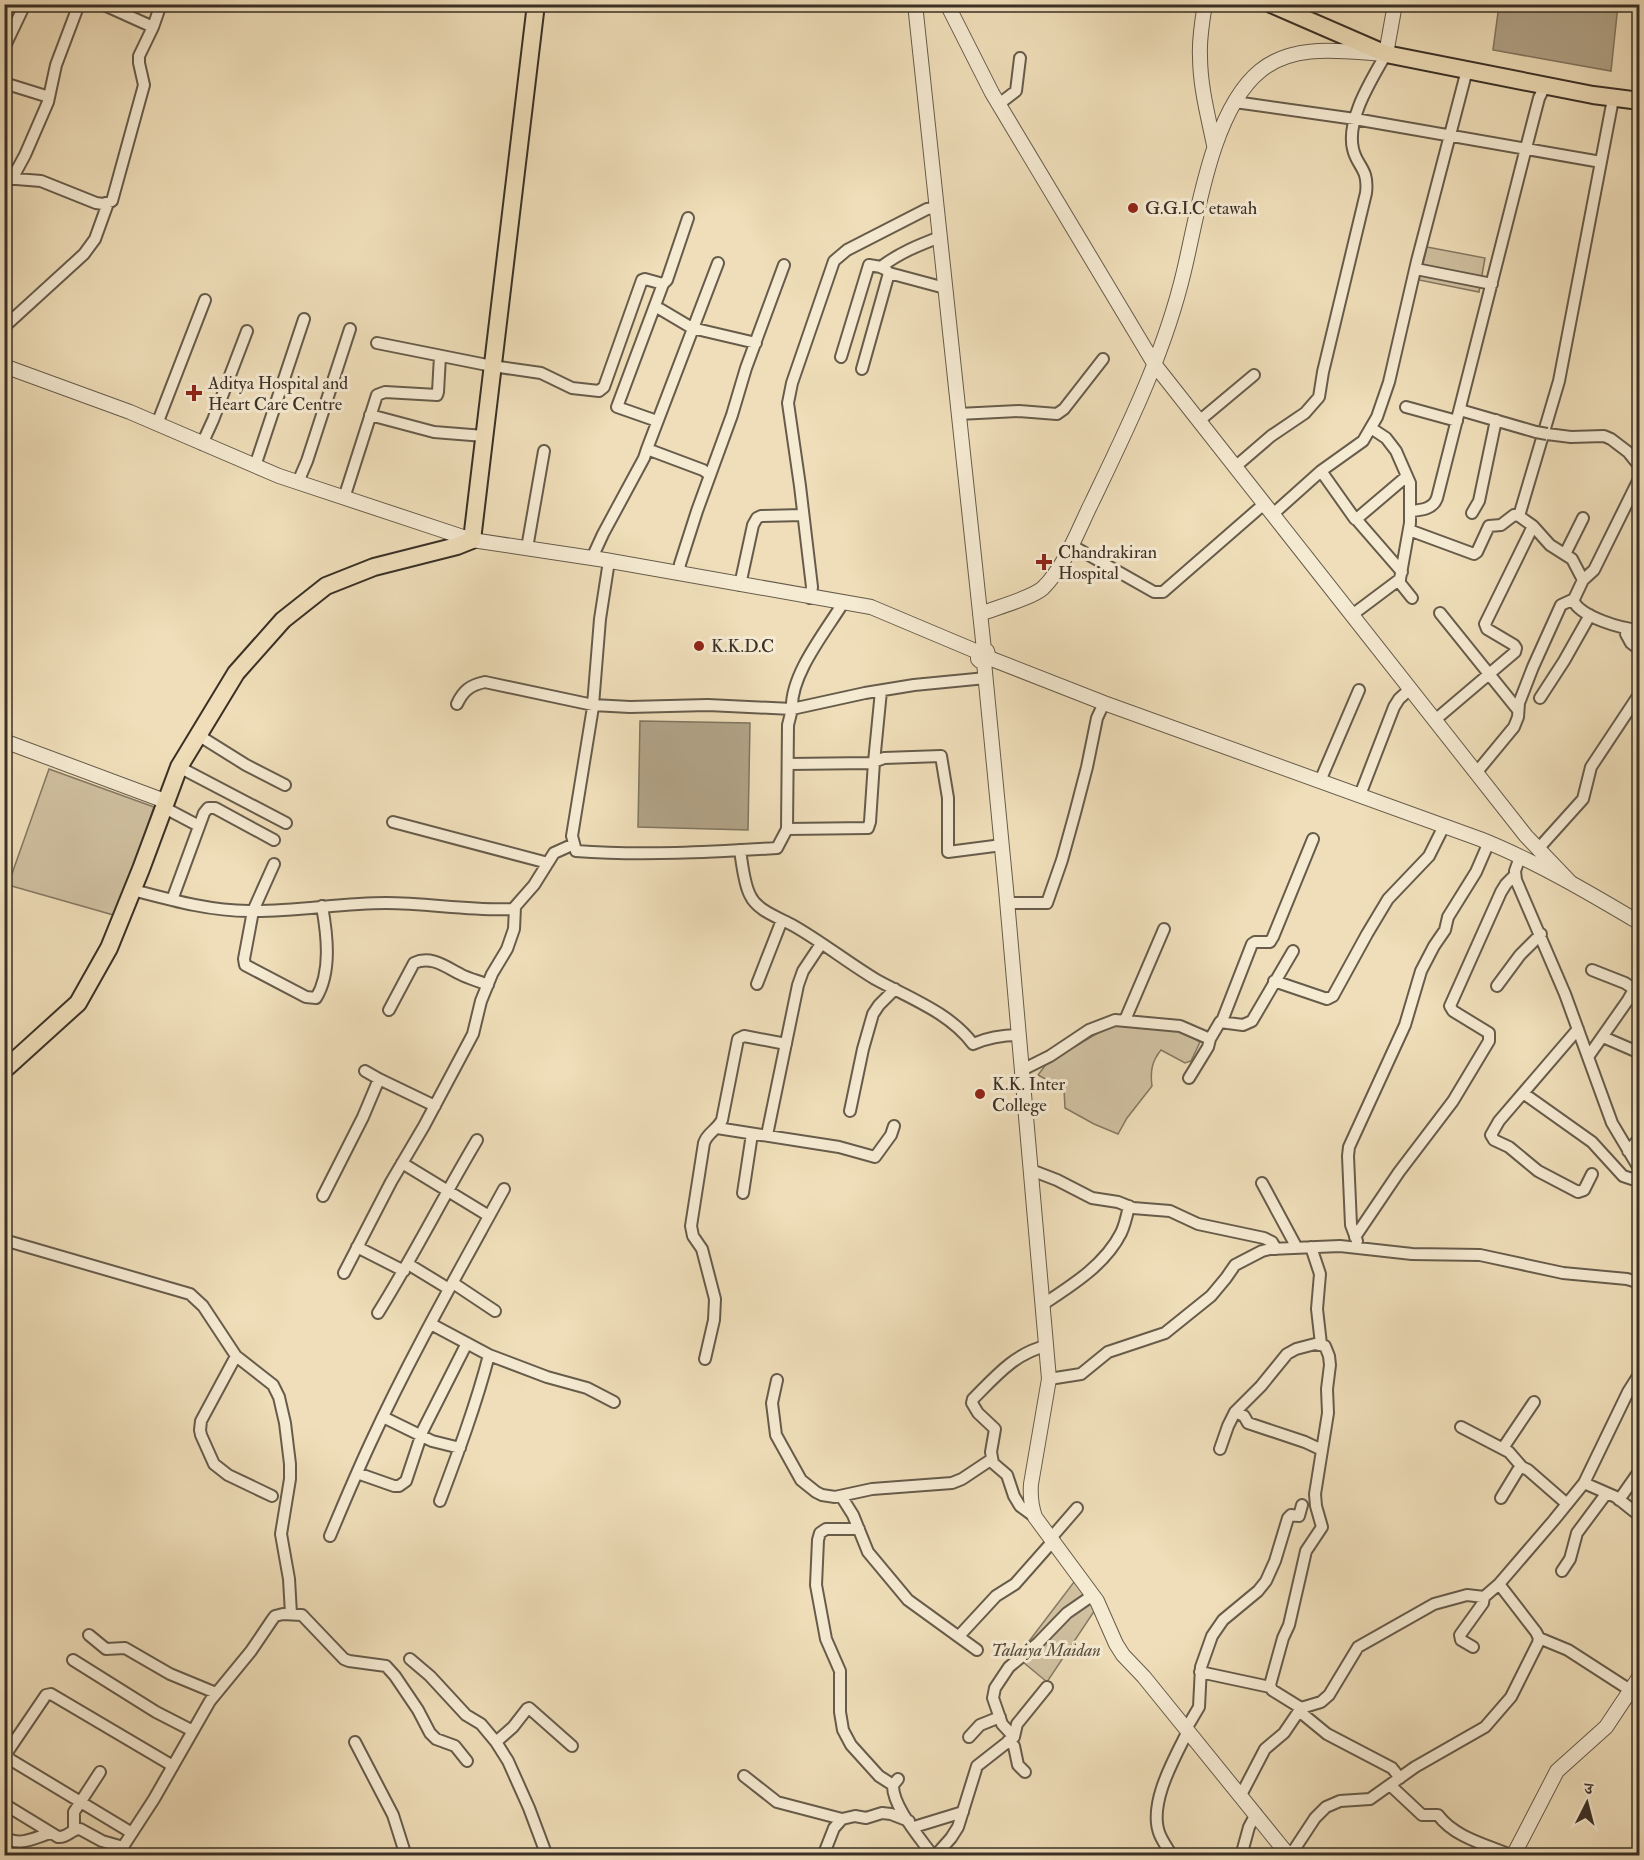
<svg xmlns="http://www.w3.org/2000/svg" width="1644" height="1860" font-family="'IM FELL Double Pica','Noto Serif Devanagari',serif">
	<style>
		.green { fill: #d0c0a0; stroke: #857863; stroke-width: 1.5 }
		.water { fill: #b1a387; stroke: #817560; stroke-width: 1.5 }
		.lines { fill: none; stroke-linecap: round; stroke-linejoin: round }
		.minor-casing { stroke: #675c4b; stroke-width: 14 }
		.tertiary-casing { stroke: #675c4b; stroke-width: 16 }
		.primary-casing { stroke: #3a3026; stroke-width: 20 }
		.minor { stroke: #f5ead2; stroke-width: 10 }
		.tertiary { stroke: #f5ead2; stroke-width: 14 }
		.primary { stroke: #efdeb9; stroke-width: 16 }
		.minor-bridge-casing { stroke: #675c4b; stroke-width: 14; stroke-linecap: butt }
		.minor-bridge { stroke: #f5ead2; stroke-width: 10 }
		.poi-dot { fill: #8f2418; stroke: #f5ead2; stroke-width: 2 }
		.labels { text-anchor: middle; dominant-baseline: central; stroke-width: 6; stroke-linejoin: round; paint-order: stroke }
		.poi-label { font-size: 18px; fill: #3a3026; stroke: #f5ead2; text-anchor: start }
		.park-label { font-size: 18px; font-style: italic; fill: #584d3e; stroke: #f5ead2 }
	</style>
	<rect width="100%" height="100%" fill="#efdeb9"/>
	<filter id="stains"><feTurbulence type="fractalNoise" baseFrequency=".00333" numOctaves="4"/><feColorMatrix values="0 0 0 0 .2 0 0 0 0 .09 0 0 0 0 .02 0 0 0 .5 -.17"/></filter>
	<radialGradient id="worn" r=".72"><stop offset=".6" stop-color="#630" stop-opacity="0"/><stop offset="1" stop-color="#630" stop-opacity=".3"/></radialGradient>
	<path class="green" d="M1427,247L1485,258L1479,292L1419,280Z
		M49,769L154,807L117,916L8,885Z
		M1120,1020L1176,1028L1200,1042L1191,1061L1185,1063L1161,1050C1152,1061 1150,1071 1152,1086L1127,1118L1118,1134L1094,1124L1065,1108L1064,1089L1038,1075L1047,1063Z
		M1077,1578L1095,1610L1047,1682L1017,1657Z"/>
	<path class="water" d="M1499,5H1618L1611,71L1493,50Z
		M640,721L750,723L748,830L638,827Z"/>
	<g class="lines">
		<g class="minor-casing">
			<path id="minor" d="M102,4L153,27
				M4,48L25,4
				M4,83L49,97
				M1235,102L1355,119L1601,162
				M999,104L1016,91L1020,58
				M4,178L41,181L96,203L103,204L112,201L144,85L139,63V56L153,27L161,4
				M12,179L25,155L48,102L56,65L79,4
				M1416,269L1492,284
				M889,273L945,288
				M660,309L692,328L756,343
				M4,327L84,254L95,239L108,203
				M377,343L492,366L541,373L572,388L599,391L604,387L642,280L645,279L663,284L667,280L688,218
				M841,357L869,265L881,267C899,253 919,245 940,237
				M862,369L889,273L885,269L880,267
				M1406,407L1457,421
				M1460,410L1536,432
				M958,414L1019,411L1057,414L1064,409L1103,359
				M370,415L434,432L484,436
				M657,421L617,407L663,284
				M1199,421L1254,375
				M157,424L205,300
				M1547,434L1571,437L1604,436L1611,439L1628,452L1640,467
				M202,444L213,420L247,331
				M255,466L304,319
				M1235,467L1271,436L1305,413L1319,397L1323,372L1366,193C1369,168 1357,167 1353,149C1346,119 1372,79 1386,54
				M1321,471L1355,519L1360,516L1407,476
				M710,475L703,470L647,449L718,263
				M298,482L307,461L350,329
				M344,498L377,395L385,392L437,395L438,392L440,356
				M1411,511C1422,510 1433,509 1437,498L1526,148L1539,98L1545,86
				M1472,513L1479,501L1496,420
				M1273,514L1321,471L1363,441L1377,417L1389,382L1417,261L1467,70
				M1519,516L1559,381L1613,99
				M1356,519L1402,572
				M1409,530L1474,554L1477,552L1489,526L1501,525L1514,515L1519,516L1533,526L1550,545L1572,559L1583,580
				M1071,545L1154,592H1163L1264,504
				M527,548L544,451
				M1565,554L1583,518
				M592,558L603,534L644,458L647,449
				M679,574L680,564L697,511L732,415L746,368L784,265
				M1400,579V583L1412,598
				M740,585L753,525L757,518L761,516L803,515
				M810,598L812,587L800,486L788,403L792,383L834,261L847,250L927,209L937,208
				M1573,600C1580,617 1622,629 1640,630
				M843,603C826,631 790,675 792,709L865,693L914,685L986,678
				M1440,613L1518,710
				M1352,615L1400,579L1410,523V483L1396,451L1386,438L1371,428
				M1626,634L1631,643L1640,650
				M1540,698L1564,661L1590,615
				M457,704C463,691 470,685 485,682L593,705L630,707L708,705L792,709L788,725L787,829L777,848C710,852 643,856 576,851L572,836L593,707V705L600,619L609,561
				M1435,720L1515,652L1516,648L1514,645L1487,629L1485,624L1533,526
				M198,735L246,765L285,785
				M788,764L871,763L884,758L941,756L948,798V852L1002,845
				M179,767L286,823
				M1476,773L1514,727L1518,717L1519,703L1533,667L1561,605L1574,599L1583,580L1594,570L1640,477
				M1320,781L1359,690
				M1360,795L1394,707L1399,699L1410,689
				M163,807L199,826
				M393,822L548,863
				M787,829L868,828L870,822L874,762L881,691
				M1538,849L1583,799L1591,767L1640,693
				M740,850C742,863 744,884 750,895C757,911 780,918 794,926C822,942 847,962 875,979C909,998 949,1012 973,1044C989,1037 1002,1035 1019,1035
				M1520,857L1515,871L1516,880L1565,994L1612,1123L1640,1170
				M274,864L253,911L244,959L245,965L306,997L316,998C332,972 327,934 322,906
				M133,890C171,900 210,911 249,911C295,912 340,903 386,903C428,903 471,911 513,909L534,885L554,853L574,844
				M172,900L204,813L208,808H215L274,840
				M1007,903H1047L1062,860L1075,813L1087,767L1097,718L1104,703
				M1592,970L1625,983L1634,989
				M1274,981L1327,999L1333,996L1367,934L1388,899L1429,856L1444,826
				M757,984L782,920
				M1497,986L1520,955L1541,934
				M389,1010L414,963C431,955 446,967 460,974C469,979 479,981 488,985
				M1125,1020L1164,929
				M1222,1021L1252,944L1255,942H1270L1273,937L1313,839
				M1578,1029L1499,1121L1491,1135L1494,1140L1509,1147L1538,1171L1578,1192L1584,1190L1592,1174
				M1603,1037L1640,1053
				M1210,1039L1220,1022L1243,1025L1252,1021L1293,951
				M1588,1057L1628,1000L1640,979
				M1022,1070L1050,1056L1089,1030L1115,1020L1180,1026L1210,1039L1208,1047L1189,1078
				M365,1071L379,1079L435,1106
				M1523,1093L1592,1142L1623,1176L1632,1179L1640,1175
				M850,1111L863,1049L873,1014L879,1005L895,989
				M717,1128L839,1147L875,1157L891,1135L894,1126
				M767,1135L798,985L803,971L821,944
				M1628,1151L1640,1138
				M402,1163L489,1216
				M1031,1170L1057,1180L1092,1198L1118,1202L1133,1208L1170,1211L1198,1224L1264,1238L1272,1242L1276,1249
				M1262,1183L1297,1248
				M743,1193L752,1134
				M323,1196L363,1117L379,1079
				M1355,1237L1399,1172L1453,1101L1489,1041V1033L1453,1011L1450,1006L1501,892L1506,884L1515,875
				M4,1240L190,1294L203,1306L236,1356L273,1385L279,1397L285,1423L290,1464V1479L281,1534L289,1579L291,1614
				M1357,1241L1351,1225L1348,1156L1349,1147L1405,1025L1421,971L1434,946L1445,930L1448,917L1476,872L1489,842
				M357,1247L404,1271
				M1311,1247L1320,1274L1317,1309L1321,1344
				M408,1264L449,1289
				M344,1273L391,1182L424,1126L473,1034L481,1001L492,974L507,949L514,929L515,907
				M453,1283L495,1311
				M1042,1305C1071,1286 1105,1265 1121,1233C1125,1225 1127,1215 1129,1206
				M378,1313C413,1257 443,1197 477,1140
				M431,1324L489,1355L547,1377L587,1388L614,1402
				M236,1356L201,1421L200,1430L201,1435L214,1464L228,1475L272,1496
				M705,1359L714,1320L715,1299L702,1249L693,1236L691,1226L704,1143C707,1133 717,1130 722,1120L738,1039L744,1036L786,1044
				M1049,1379L1081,1374L1108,1352L1165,1333L1211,1296L1226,1278L1235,1265L1262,1251L1270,1249L1340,1246L1412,1254L1480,1255L1563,1273L1627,1279L1640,1283
				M777,1380L772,1403L776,1435L801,1480L816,1492L822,1495L835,1497L872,1489L952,1483L962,1479L992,1459
				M1235,1412L1244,1416L1248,1423L1305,1442L1322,1450
				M383,1417L432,1441L460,1448
				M1461,1427L1509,1452L1522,1467
				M1503,1448L1534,1402
				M1220,1449L1228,1426L1235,1412L1261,1386L1287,1354L1296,1349L1315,1344L1325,1346L1329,1356L1330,1365L1327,1389L1328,1413L1315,1494L1316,1506L1322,1527L1306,1551L1289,1625L1283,1638L1270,1685L1272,1690L1301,1708
				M357,1473L394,1486H399L406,1481L423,1430L467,1343
				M1584,1483L1616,1497L1640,1516
				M841,1496L853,1515L868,1552L908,1600L977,1650
				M1501,1498L1518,1470L1522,1467L1528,1470L1567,1504
				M1619,1500L1640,1470
				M440,1501C458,1453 476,1405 489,1355
				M1035,1517L1020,1506L1014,1496L1007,1475L993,1463L991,1452L995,1429L978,1413L972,1403L973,1399C995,1377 1015,1353 1046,1346
				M859,1529H826L820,1533L818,1540L816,1585L826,1639L840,1671V1712L843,1730L851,1745L879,1776L893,1785
				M330,1536C343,1505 356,1474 370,1444C410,1357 458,1273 504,1189
				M1051,1538L1077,1508
				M1562,1571L1570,1559L1577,1533L1606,1494
				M89,1635L106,1649L125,1648L170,1674L216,1693
				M959,1636L996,1596L1015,1584L1053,1541
				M1539,1638L1568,1650L1630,1690
				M1473,1647L1461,1640L1460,1635L1483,1603L1484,1597
				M410,1659L430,1676L466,1715L481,1724L496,1742L508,1761L529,1808L547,1856
				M73,1660L156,1712L193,1731
				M1200,1672L1270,1687
				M1299,1711L1327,1734L1392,1768L1400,1778
				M1186,1729L1199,1707L1201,1667L1212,1636L1223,1620L1258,1591L1266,1581L1275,1561L1288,1518L1291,1515L1299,1516L1302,1505
				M969,1737L980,1725L1000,1717
				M1014,1737L1002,1724L993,1698L995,1688L1009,1667L1038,1643L1067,1613L1093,1595
				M1008,1741L1014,1746L1018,1765L1025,1772
				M355,1742L393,1815L406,1856
				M496,1742L513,1727L527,1709L529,1708L572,1746
				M744,1776L777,1802L842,1819
				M898,1779L893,1785C892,1806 921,1839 933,1856
				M1390,1785L1422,1815H1438C1455,1838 1488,1845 1513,1856
				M1241,1795L1265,1749L1284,1733L1301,1708L1321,1702L1329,1695L1358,1647L1434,1604L1467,1595L1484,1597L1499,1584
				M4,1804L58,1837C68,1838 71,1829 80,1829L102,1841L123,1847
				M914,1827L963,1812
				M74,1830V1812L100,1772
				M132,1833L11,1760L8,1757V1751L46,1695L51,1694L173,1766
				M4,1837C20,1847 34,1838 50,1833
				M117,1856L154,1799L210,1701L251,1651L272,1620L275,1616L283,1614L302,1615L344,1659L349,1661L386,1666L395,1676L418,1710L430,1733L436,1739L455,1746L467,1761
				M823,1856L834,1828L842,1819L855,1816L866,1818L882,1813L891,1814L909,1821
				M935,1856L951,1838L958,1827L977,1766L1014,1737L1017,1724L1047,1687
				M1172,1856C1168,1849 1163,1842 1160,1835C1147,1805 1175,1757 1188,1731
				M1241,1856L1249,1827L1256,1814
				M1290,1856L1315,1818L1326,1807L1340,1801L1370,1799L1415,1767L1485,1727L1511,1697L1538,1643L1539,1638L1536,1632L1499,1584L1554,1520L1584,1483L1628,1392L1640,1373"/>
		</g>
		<g class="tertiary-casing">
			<path id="tertiary" d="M915,4L984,650
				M947,4L992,93L1155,365L1526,836L1571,883
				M1205,4C1202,22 1199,39 1200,56C1200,86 1208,116 1214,145
				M4,366L130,412L279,476L472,540L605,560L871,607L978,652L984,650L987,651L989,658L987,661H980L978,659V652
				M980,614C995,608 1032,598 1043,588C1066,565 1078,530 1092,502C1128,427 1165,352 1184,271C1198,213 1212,110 1260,71C1295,42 1345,52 1386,54L1395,4
				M989,658L1104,703L1480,839C1535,861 1588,892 1640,923
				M984,662L1006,889L1049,1379L1031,1484C1030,1496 1031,1505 1035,1517L1097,1601L1116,1644L1123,1655L1144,1677L1289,1856
				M4,741L165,801
				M1513,1856L1557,1771L1606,1727L1640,1676"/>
		</g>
		<g class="primary-casing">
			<path id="primary" d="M1271,4L1386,54L1593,95L1640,101
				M4,1070L78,1003L109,948L141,869L179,767L236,673L283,620L326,586L374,567L457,546L472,540L536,4"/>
		</g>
		<use href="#minor" class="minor"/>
		<use href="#tertiary" class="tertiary"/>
		<use href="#primary" class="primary"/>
		<g class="minor-bridge-casing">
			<path id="minor-bridge" d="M1536,432L1547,434"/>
		</g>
		<use href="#minor-bridge" class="minor-bridge"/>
	</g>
	<g class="poi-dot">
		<circle cx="1133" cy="208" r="6"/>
		<path d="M191 384h6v6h6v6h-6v6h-6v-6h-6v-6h6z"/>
		<path d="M1041 553h6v6h6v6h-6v6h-6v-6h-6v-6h6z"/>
		<circle cx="699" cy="646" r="6"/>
		<circle cx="980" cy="1094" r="6"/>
	</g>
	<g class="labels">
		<g class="poi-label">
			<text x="1145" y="208">G.G.I.C etawah</text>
			<text x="208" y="383">Aditya Hospital and<tspan x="208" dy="21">Heart Care Centre</tspan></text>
			<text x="1058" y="552">Chandrakiran<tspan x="1058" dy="21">Hospital</tspan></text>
			<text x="711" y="646">K.K.D.C</text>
			<text x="992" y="1084">K.K. Inter<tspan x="992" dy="21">College</tspan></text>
		</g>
		<g class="park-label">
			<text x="1046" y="1650">Talaiya Maidan</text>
		</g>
	</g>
	<rect width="1644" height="1860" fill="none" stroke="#efdeb9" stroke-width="24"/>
	<rect x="6" y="6" width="1632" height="1848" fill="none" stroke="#3a3026" stroke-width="3"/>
	<rect x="12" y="12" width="1620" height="1836" fill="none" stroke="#3a3026" stroke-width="1.5"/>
	<g transform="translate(1587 1803) rotate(6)" stroke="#f5ead2" stroke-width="4.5" paint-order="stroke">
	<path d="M0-4.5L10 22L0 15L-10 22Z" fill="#3a3026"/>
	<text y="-9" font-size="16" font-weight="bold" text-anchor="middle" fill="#3a3026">उ</text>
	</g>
	<rect width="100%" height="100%" filter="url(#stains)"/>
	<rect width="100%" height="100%" fill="url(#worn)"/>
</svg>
